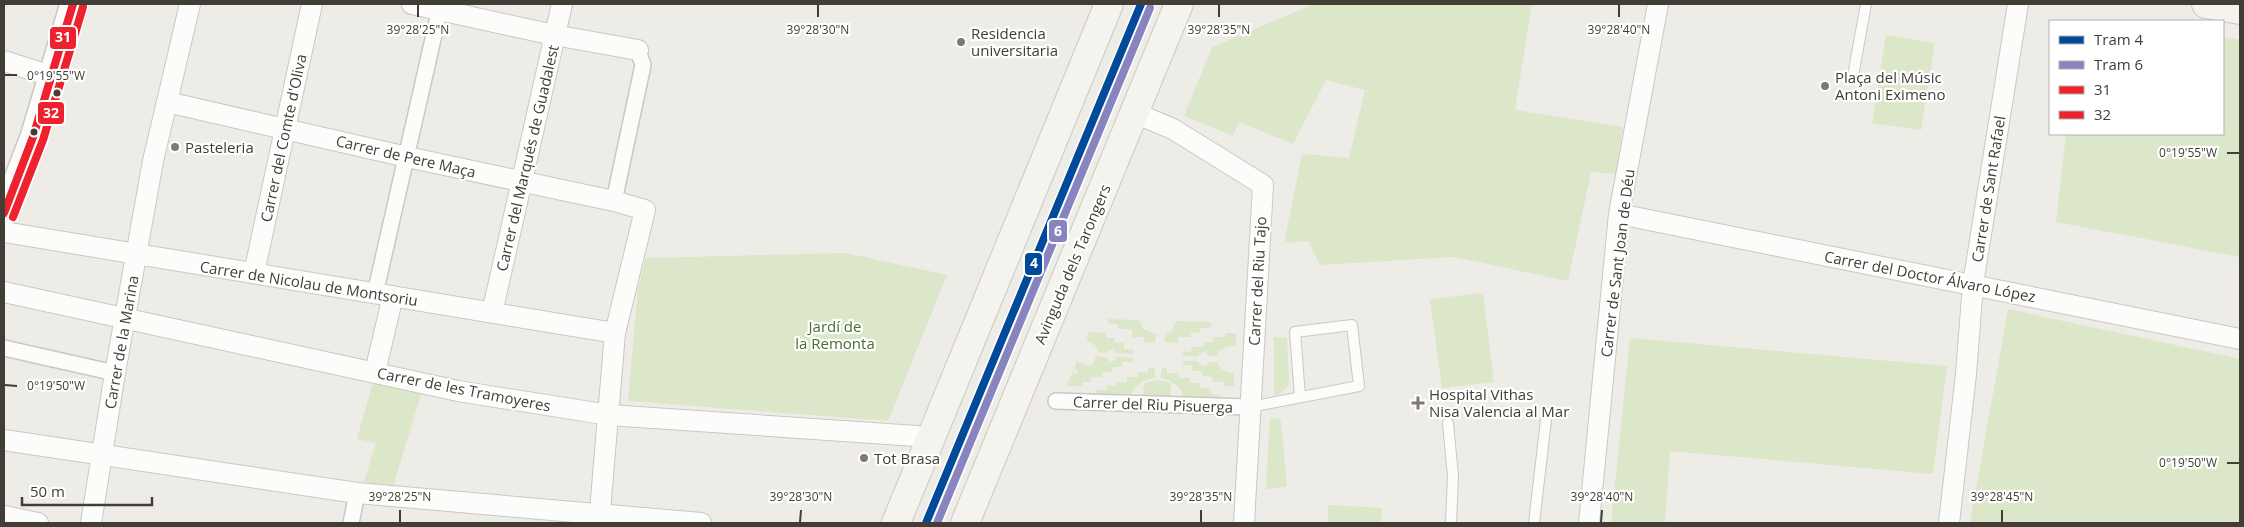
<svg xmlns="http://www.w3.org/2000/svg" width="2244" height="527" font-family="'Open Sans',sans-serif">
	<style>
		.green { fill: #dbe7c8 }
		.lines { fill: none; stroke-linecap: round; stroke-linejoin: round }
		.service-casing { stroke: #cac8c3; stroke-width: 12 }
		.pedestrian-casing { stroke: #cac8c3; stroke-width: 18 }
		.minor-casing { stroke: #cac8c3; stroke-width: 22 }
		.tertiary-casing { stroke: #cac8c3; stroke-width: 28 }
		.secondary-casing { stroke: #ccc9bf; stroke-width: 30 }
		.service { stroke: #fcfcfb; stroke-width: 10 }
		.pedestrian { stroke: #fcfcfb; stroke-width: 15 }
		.minor { stroke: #fcfcfb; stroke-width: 20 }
		.tertiary { stroke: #fcfcfb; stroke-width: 25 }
		.secondary { stroke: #f5f3ee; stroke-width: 28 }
		.bus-1-casing { stroke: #fff; stroke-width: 11 }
		.bus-2-casing { stroke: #fff; stroke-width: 11 }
		.bus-1 { stroke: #ed222e; stroke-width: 8 }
		.bus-2 { stroke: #ed222e; stroke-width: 8 }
		.tram-1-casing { stroke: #fff; stroke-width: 11 }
		.tram-2-casing { stroke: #fff; stroke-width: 11 }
		.tram-1 { stroke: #004a99; stroke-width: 8 }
		.tram-2 { stroke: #8884bf; stroke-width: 8 }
		.ticks { fill: none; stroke: #423d35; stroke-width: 2 }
		.poi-dot { fill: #7e7a73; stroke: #fff; stroke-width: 2 }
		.bus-dot { fill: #423d35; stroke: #fff; stroke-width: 2 }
		.labels { text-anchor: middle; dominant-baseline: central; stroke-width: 4.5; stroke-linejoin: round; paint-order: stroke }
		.poi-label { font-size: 15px; fill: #423d35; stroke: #fff; text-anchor: start }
		.street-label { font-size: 15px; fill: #423d35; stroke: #fff }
		.park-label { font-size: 15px; fill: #456f2d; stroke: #fff }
		.ticks-label { font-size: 12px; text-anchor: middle; fill: #423d35; stroke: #fff; stroke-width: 4.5; stroke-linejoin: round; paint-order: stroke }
		.line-badge { stroke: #fff; stroke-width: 2 }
		.badge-label { font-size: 14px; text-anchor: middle; font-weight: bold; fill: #fff }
	</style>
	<rect width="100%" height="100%" fill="#eeece7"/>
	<path class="green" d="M1314,4H1532L1515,110L1623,127L1616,174L1591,172L1568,281L1454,257L1320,265L1308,241L1284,243L1302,154L1349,158L1365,90L1326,80L1293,144L1239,122L1233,136L1184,116L1212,47Z
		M1886,35L1935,43L1921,130L1872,123Z
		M2223,37L2240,40V257L2056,222L2066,134H2223Z
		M846,253L947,275L888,421L628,401L638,288L646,258Z
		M1483,293L1494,382L1442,388L1430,299Z
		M2008,309L2240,359V523H1970Z
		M1108,319L1139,320L1143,329L1156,334L1155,343L1144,342V337H1132V329H1118V324L1108,323Z
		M1176,321L1211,322L1210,328H1200V333L1191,332V337H1178V343L1165,342V333L1172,332Z
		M1089,332L1106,333V338H1114V343H1124V349H1133V354L1117,353L1113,348L1106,353L1098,352L1096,346L1086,340Z
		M1225,333H1236V346C1227,346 1220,348 1217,356H1210L1205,351L1199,354L1198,356H1183V351L1191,352L1192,347H1204V342H1213V337H1225Z
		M1274,337L1287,338L1289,384L1282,392L1274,396Z
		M1630,338L1947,366L1933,474L1670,451L1665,523H1611Z
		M1096,356L1106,357L1111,362L1116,360V357L1133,358V362H1122V367H1113L1112,372H1103L1102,377H1091V382H1082V386H1066L1072,373L1078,374L1077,370L1074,369L1077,361L1088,366L1093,364Z
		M1183,361H1198L1199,364L1205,367L1209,362H1217C1220,370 1226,372 1234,373V386H1224V382H1212L1213,377L1202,376V371H1192V366L1183,365Z
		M1148,368H1155V378C1143,379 1134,386 1130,397L1096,396V390H1106L1107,385L1116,386L1117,382H1127V377H1138V372L1148,373Z
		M1162,368H1167V373H1179V378H1190V383H1200V388L1211,389V394L1221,395L1220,401L1184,399C1182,387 1173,381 1161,378Z
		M1157,380L1171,383V399L1143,398L1144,383Z
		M373,382L421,394L393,487L364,482L376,443L357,439Z
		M1270,418L1279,419L1281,422L1287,487L1266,489Z
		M1328,505L1382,508L1381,523H1328Z"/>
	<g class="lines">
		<g class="service-casing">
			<path id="service" d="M1853,76L1866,4
				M1250,407L1359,386L1352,325L1295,332L1300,397
				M1448,423L1453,476L1451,523
				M1534,523L1546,420"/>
		</g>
		<g class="pedestrian-casing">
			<path id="pedestrian" d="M614,201L643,65L638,50
				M375,294L441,4
				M4,348L115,373
				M1056,401L1250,407
				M351,523L357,493"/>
		</g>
		<g class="minor-casing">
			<path id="minor" d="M412,4L554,35L638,50
				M4,61L51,76
				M167,102L407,157L614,201L645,210L615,333L599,523
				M1135,113L1173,129L1263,185L1244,523
				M1619,214L2240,339
				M4,232L615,333
				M254,273L312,4
				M4,292L458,391L609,415L931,437
				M492,313L562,4
				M375,372L393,296
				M4,440L357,493L701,523
				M4,516L38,523
				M91,523L115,373L153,161L190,4
				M1589,523L1619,214L1658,4
				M1949,523L1966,374L1973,284L2018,4"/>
		</g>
		<g class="tertiary-casing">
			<path id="tertiary" d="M4,213L33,137L73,4"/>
		</g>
		<g class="secondary-casing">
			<path id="secondary" d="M2206,4L2240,10
				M896,523L1109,4
				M965,523L1179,4"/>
		</g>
		<use href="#service" class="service"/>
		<use href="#pedestrian" class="pedestrian"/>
		<use href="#minor" class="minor"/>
		<use href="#tertiary" class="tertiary"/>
		<use href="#secondary" class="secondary"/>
		<g class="bus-1-casing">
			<path id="bus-1" d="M4,213L33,137L73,4"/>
		</g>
		<g class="bus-2-casing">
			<path id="bus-2" d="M13,217L43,140L83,7"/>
		</g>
		<use href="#bus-1" class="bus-1"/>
		<use href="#bus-2" class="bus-2"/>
		<g class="tram-1-casing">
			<path id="tram-1" d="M926,523L1141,4"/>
		</g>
		<g class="tram-2-casing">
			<path id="tram-2" d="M937,523L1150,8"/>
		</g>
		<use href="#tram-1" class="tram-1"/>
		<use href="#tram-2" class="tram-2"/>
	</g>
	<path class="ticks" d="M418,17V5M818,17V5M1219,17V5M1619,17V5M5,75H17M2227,153H2239M5,385L17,386M2227,463H2239M400,522V510M800,522L801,510M1201,522V510M1601,522L1602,510M2002,522V510"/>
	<g class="poi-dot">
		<circle cx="961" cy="42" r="5"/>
		<circle cx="1825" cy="86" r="5"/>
		<circle cx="175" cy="147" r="5"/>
		<path d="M1415.5 395.5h5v5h5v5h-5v5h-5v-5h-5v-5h5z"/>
		<circle cx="864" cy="458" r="5"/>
	</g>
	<g class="bus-dot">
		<circle cx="57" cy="93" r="4.5"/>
		<circle cx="34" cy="132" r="4.5"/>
	</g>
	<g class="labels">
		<g class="poi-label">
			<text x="971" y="33">Residencia<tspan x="971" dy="17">universitaria</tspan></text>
			<text x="1835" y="77">Plaça del Músic<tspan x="1835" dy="17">Antoni Eximeno</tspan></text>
			<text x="185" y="147">Pasteleria</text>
			<text x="1429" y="394">Hospital Vithas<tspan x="1429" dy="17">Nisa Valencia al Mar</tspan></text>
			<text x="874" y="458">Tot Brasa</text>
		</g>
		<g class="street-label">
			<text transform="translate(283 138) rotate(-78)">Carrer del Comte d'Oliva</text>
			<text transform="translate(406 156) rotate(13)">Carrer de Pere Maça</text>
			<text transform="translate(527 158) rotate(-77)">Carrer del Marqués de Guadalest</text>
			<text transform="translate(1988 189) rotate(-81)">Carrer de Sant Rafael</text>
			<text transform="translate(1617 263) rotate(-83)">Carrer de Sant Joan de Déu</text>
			<text transform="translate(1072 264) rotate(-67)">Avinguda dels Tarongers</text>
			<text transform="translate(1930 276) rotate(11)">Carrer del Doctor Álvaro López</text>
			<text transform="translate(1257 281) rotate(-87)">Carrer del Riu Tajo</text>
			<text transform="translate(309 283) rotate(9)">Carrer de Nicolau de Montsoriu</text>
			<text transform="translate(121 342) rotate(-80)">Carrer de la Marina</text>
			<text transform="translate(464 389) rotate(11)">Carrer de les Tramoyeres</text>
			<text transform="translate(1153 404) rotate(2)">Carrer del Riu Pisuerga</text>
		</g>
		<g class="park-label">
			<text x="835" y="326">Jardí de<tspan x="835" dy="17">la Remonta</tspan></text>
		</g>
	</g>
	<g class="ticks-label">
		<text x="418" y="34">39°28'25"N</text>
		<text x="818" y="34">39°28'30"N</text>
		<text x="1219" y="34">39°28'35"N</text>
		<text x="1619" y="34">39°28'40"N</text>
		<text x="56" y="80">0°19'55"W</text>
		<text x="2188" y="157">0°19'55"W</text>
		<text x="56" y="390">0°19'50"W</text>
		<text x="2188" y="467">0°19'50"W</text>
		<text x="400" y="501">39°28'25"N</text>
		<text x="801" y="501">39°28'30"N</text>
		<text x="1201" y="501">39°28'35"N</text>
		<text x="1602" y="501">39°28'40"N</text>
		<text x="2002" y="501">39°28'45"N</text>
	</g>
	<g class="line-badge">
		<rect x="49" y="26" width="28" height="24" rx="5" fill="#ed222e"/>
		<rect x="37" y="101" width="28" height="24" rx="5" fill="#ed222e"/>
		<rect x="1048" y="219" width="20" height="24" rx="5" fill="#8884bf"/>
		<rect x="1024" y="252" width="19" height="24" rx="5" fill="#004a99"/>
	</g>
	<g class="badge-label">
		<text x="63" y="42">31</text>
		<text x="51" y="118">32</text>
		<text x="1058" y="236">6</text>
		<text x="1034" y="268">4</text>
	</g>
	<rect width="2244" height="527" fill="none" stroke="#423d35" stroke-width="10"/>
	<rect x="2049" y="20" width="175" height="115" fill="#ffffff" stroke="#b3b1ae"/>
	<rect x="2059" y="36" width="25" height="8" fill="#004a99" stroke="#b3b1ae"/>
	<text x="2094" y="45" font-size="15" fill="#423d35">Tram 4</text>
	<rect x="2059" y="61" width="25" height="8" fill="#8884bf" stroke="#b3b1ae"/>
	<text x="2094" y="70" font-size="15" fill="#423d35">Tram 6</text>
	<rect x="2059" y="86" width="25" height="8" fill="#ed222e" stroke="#b3b1ae"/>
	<text x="2094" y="95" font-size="15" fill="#423d35">31</text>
	<rect x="2059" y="111" width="25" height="8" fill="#ed222e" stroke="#b3b1ae"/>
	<text x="2094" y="120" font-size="15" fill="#423d35">32</text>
	<path d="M22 497v8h130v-8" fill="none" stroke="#423d35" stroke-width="2.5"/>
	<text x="30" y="497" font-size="15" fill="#423d35" stroke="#ffffff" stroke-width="4" paint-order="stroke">50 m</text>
</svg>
